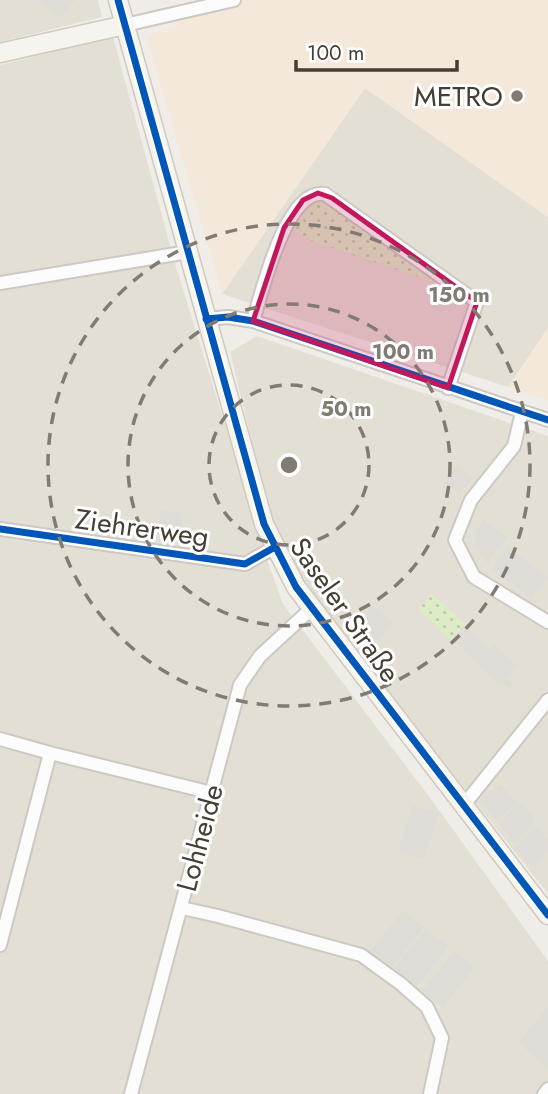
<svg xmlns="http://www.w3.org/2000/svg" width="548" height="1094" font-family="Jost,sans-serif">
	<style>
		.residential { fill: #e4dfd5 }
		.commercial { fill: #f3e8da }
		.grass { fill: url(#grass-dots) }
		.parking { fill: #dfdcd8 }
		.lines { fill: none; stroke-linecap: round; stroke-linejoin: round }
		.street-casing { stroke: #ccc9c4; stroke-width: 16 }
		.secondary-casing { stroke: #cfcabf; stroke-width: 21 }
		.street { stroke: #fdfcfc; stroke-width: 12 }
		.secondary { stroke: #f6f4ee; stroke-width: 18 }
		.cycleway-casing { stroke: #fff; stroke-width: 11 }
		.cycleway { stroke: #0057b8; stroke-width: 7 }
		.marked { fill: #c2185b; fill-opacity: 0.2; stroke: #c2185b; stroke-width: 5; stroke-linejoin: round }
		.ring { fill: none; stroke: #817b73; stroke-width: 3.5; stroke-dasharray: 12 9 }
		.poi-dot { fill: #817b73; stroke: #fff; stroke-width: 2.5 }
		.labels { text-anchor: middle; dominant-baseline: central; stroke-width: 6; stroke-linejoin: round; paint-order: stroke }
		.poi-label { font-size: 28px; fill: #453e34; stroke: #fff; text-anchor: end }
		.street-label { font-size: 28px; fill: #453e34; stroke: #fff }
		.centre { fill: #817b73; stroke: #fff; stroke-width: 3.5 }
		.ring-label { font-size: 21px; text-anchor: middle; font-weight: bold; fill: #817b73; stroke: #fff; stroke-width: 6; stroke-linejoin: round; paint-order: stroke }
	</style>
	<defs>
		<pattern id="grass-dots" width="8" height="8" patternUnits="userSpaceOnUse" patternTransform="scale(1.75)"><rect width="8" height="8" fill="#ddebc6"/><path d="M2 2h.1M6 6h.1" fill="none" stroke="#bfcbab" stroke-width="1.8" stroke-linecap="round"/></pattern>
	</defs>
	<rect width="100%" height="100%" fill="#f0ede8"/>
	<path class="residential" d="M0,0H98L102,17L0,42Z
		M113,37L176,267L268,563L283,604L431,799L548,961V1094H0V65Z
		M365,88L548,217V328L508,387L222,294Z
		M257,336L548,436V894L309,592L273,529L230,352Z"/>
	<path class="commercial" d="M197,0H548V217L365,88L222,294L146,36L178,25Z
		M548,328V401L508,387Z"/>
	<path class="grass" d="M319,198L437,276L431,281L309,240L289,226L307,203Z
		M432,594L465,624L450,640L418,609Z"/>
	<path class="parking" d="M37,0H75L62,18Z
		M458,465L473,477L459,494L444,482Z
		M161,510L184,513L180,544L157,542Z
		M484,519L507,537L487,563L475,546V531Z
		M507,547L548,577L531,598L492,569Z
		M372,605L394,621L373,649L352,633Z
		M466,627L489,649L495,645L517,667L507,677L512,684L509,688L503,682L499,685L453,640Z
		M500,784L518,803L496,820L480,800Z
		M521,803L537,821L515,843L498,823Z
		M412,805L439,813L424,860L398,851Z
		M536,827L548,839V850L532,868L515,848Z
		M403,910L424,927L392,967L371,950Z
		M426,929L449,946L417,986L394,968Z
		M454,951L475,968L443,1008L422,991Z
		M548,1007V1068L518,1043Z"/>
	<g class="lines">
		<g class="street-casing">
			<path id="street" d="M125,25L234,0
				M0,283L188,252
				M206,319L228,317L253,321L548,420
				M253,321C262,292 286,187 325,194L477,302L448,388
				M522,412L514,446L471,500L455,540L474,577L548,622
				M0,529L245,564L275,547
				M0,739L50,753L212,793
				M463,806L548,700
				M182,908L218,916L361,955L401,984L427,1007L442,1038L430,1094
				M0,945L50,753
				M131,1094L240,685L260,656L312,608
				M544,1094L548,1089"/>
		</g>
		<g class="secondary-casing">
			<path id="secondary" d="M118,0L264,524L296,587L548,915
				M0,53L125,25"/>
		</g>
		<use href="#street" class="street"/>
		<use href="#secondary" class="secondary"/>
		<g class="cycleway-casing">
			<path id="cycleway" d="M118,0L264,524L296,587L548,915
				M206,319L228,317L253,321L548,420
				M0,529L245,564L275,547"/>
		</g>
		<use href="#cycleway" class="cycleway"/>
	</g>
	<path class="marked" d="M318,193L332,198L477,302L448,388L253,321L284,228L303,200Z"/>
	<g class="ring">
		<circle cx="289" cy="465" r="80"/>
		<circle cx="289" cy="465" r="161"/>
		<circle cx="289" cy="465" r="241"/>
	</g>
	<circle class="poi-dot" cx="517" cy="96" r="7"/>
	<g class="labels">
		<g class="poi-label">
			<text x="503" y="96">METRO</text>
		</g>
		<g class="street-label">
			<text transform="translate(142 528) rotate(8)">Ziehrerweg</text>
			<text transform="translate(345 610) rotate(55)">Saseler Straße</text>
			<text transform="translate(200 838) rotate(-75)">Lohheide</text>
		</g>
	</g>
	<circle cx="289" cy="465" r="10" class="centre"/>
	<g class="ring-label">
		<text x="459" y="302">150 m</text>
		<text x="403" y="359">100 m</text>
		<text x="346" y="416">50 m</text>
	</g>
	<path d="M296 60v10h161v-10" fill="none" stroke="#453e34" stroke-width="3.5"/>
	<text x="307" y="60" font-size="21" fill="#453e34" stroke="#ffffff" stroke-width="5" paint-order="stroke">100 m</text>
</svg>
